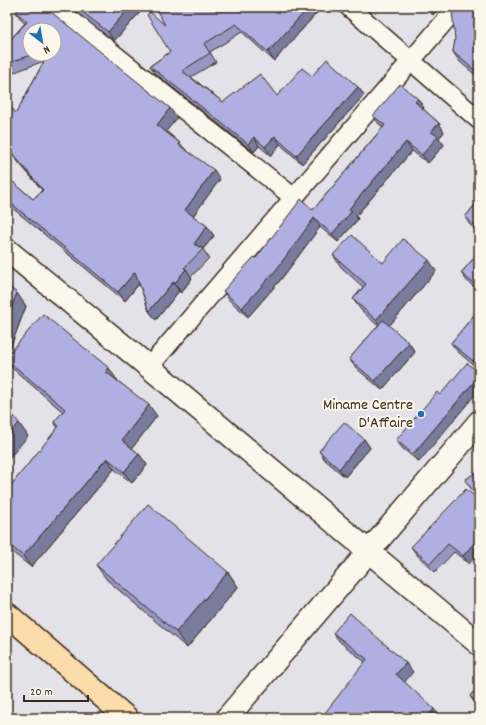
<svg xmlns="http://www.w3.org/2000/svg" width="486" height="725" font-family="Dekko,sans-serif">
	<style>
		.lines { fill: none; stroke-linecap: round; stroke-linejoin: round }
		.street-casing { stroke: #3b2a1e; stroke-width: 21 }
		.secondary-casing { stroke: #3b2a1e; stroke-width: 25 }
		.primary-casing { stroke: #3b2a1e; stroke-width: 25 }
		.street { stroke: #fbf7ec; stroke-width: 18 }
		.secondary { stroke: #fbf7ec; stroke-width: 22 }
		.primary { stroke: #fbddab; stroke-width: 22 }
		.wall { fill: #9697c2; stroke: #3b2a1e; fill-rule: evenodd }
		.shaded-wall { fill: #7a7b9e; stroke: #3b2a1e }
		.building { fill: #afb0e1; stroke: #3b2a1e }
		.poi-dot { fill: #1f6fb2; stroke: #fbf7ec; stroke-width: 1.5 }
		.labels { text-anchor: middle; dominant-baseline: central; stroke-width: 4; stroke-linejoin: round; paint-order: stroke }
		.poi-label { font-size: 16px; fill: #3b2a1e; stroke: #fbf7ec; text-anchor: end }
	</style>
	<rect width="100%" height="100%" fill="#e4e2e9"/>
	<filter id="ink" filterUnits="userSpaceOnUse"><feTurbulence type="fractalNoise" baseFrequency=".025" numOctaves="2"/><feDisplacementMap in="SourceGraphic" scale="8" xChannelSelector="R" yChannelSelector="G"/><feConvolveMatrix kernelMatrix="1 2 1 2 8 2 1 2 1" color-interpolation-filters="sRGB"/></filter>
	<g filter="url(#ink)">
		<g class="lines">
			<g class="street-casing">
				<path id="street" d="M55,7L293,197
					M349,7L479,120
					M149,367L457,7"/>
			</g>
			<g class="secondary-casing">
				<path id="secondary" d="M7,250L149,367L479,644
					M227,718L479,422"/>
			</g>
			<g class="primary-casing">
				<path id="primary" d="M7,614L127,718"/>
			</g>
			<use href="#street" class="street"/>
			<use href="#secondary" class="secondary"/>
			<use href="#primary" class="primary"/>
		</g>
		<path class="wall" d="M70,7H141L143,9L114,41Z
			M322,7L274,61L242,32L210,52L216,62L191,77L223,102L277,96L312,76L358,87L364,95L302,164L280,144L271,156L259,146L254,152L156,74L150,66L170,52L165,25Z
			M424,7H440L433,15Z
			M479,7V78L460,62L453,52L462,9Z
			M46,8L177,118L166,131L180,143L184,148L220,179L193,216L207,226L214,236L203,249L209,258L191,277L192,278L181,293L179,291L156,320L149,311L139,284L125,301L11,207L7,202V177L33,199L42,190L7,149V103L16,113L44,61L7,75V41L10,40L25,23L22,21L16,12ZM54,30V54H30Z
			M418,99L424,108L423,109L439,123L444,132L439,138L444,145L428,163L412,151L356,216L358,219L338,242L320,227L282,278L248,317L229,300L223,291L313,210L383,127L379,124L373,116Z
			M479,200V232L470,225L465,217Z
			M479,252V291L467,281L461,273Z
			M333,255L436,271L389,326L409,343L415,352L382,390L356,368L349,359L378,326L361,310L353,299L363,287L341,267Z
			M7,284L8,286L26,306L7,356L117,380L157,416L132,448L139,454L147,465L132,483L114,469L31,567L7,548V490L58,428L54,422L63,412L13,369L7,361Z
			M479,309L478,369L457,351L451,343Z
			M440,395L419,462L402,448L396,440Z
			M364,439L370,448L345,477L325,460L319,451Z
			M479,470V497L478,498L465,480Z
			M479,500L469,564L454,552L435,572L417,555L411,547Z
			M96,565L228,572L238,587L187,648L107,580Z
			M333,633L413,672L365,662L340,642Z
			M479,686V708L476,705L470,696Z"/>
		<path class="shaded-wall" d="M130,7H141L143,9L114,41L108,32Z
			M309,7H322L274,61L268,52Z
			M432,7H440L433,15L430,10Z
			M358,87L364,95L302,164L296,156Z
			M418,99L424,108L421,111L415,102Z
			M170,108L177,118L164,134L157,125Z
			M439,123L444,132L439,138L444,145L428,163L422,155L431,132Z
			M275,136L280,144L271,156L265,147Z
			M254,137L259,146L254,152L248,144Z
			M406,142L412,151L356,216L358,219L338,242L332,234L349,209Z
			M214,170L220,179L191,219L185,210Z
			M314,218L320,227L282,278L248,317L242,308Z
			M207,226L214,236L203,249L194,244Z
			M429,260L436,271L384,332L376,320Z
			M186,269L192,278L181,293L175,283Z
			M135,272L141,281L125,301L118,292Z
			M173,282L179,291L156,320L149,311Z
			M17,293L26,306L7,357V319Z
			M409,343L415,352L382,390L375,381Z
			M479,353V368L478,369L473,361Z
			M109,368L117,380L114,384L106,372Z
			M479,376V390L419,462L413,454Z
			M149,405L157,416L130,451L122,440Z
			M19,423L28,436L7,461V437Z
			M364,439L370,448L345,477L339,469Z
			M139,454L147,465L132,483L124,472Z
			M107,458L114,469L31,567L23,556Z
			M479,537V552L469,564L463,556Z
			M228,572L238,587L187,648L176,632Z
			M406,663L413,672L403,684L396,674Z
			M434,709L441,718H426Z"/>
		<path class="building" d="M21,7H45L170,108L157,125L180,143L179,145L214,170L185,210L207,226L194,244L203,249L184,268L186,269L175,283L173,282L149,311L135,272L118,292L7,200V177L33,199L43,190L7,147V103L16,113L48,54H54V30H30V54H33L7,64V41L10,40L27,22L16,12Z
			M76,7H130L108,32Z
			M155,7H309L268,52L236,24L204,44L210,53L182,71L223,102L260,74L277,96L302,68L312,76L327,59L358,87L296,156L275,136L265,147L254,137L248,144L150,66L170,52L147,15L150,12L165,25Z
			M426,7H432L430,10Z
			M456,7H461L462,9L464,7H479V74L453,52L455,39L452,11Z
			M400,84L418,99L415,102L439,123L431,132L438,136L422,155L406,142L349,209L352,211L332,234L314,218L276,270L242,308L223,291L254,257L256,258L301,199L313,210L385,125L373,116Z
			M479,200V229L465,217Z
			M352,235L383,263L403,239L429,260L376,320L353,299L366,284L333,255Z
			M479,252V288L461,273Z
			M7,285L17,293L7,319Z
			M479,309V353L473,361L451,343Z
			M43,314L109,368L106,372L149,405L122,440L139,454L124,472L107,458L23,556L7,543V490L59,426L54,422L65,409L7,360V356Z
			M383,320L409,343L375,381L349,359Z
			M467,363L479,373V376L413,454L396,440L437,392L440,395Z
			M7,410L11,412L19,423L7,437Z
			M344,422L364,439L339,469L319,451Z
			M479,470V490L475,493L465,480Z
			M466,489L479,500V537L463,556L448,544L430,564L411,547Z
			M148,504L228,572L176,632L96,565Z
			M350,613L406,663L396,674L434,709L426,718H321L367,659L333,633Z
			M479,686V704L470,696Z"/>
	</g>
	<circle class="poi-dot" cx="421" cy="414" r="4"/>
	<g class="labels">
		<g class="poi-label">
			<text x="413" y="405">Miname Centre<tspan x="413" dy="18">D'Affaire</tspan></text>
		</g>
	</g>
	<rect width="486" height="725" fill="none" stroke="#fbf7ec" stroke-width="24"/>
	<rect x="12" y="12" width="462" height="701" fill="none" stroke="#3b2a1e" stroke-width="1.5" filter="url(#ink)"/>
	<g transform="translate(42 42) rotate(149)"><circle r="19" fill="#fbf7ec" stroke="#aea59a"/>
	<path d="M0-3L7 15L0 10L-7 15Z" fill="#1f6fb2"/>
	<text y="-6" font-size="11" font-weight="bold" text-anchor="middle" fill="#3b2a1e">N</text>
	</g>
	<path d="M24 695v6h64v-6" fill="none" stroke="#3b2a1e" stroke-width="2"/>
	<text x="30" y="695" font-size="12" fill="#3b2a1e" stroke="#fbf7ec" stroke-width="3" paint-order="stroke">20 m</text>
</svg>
